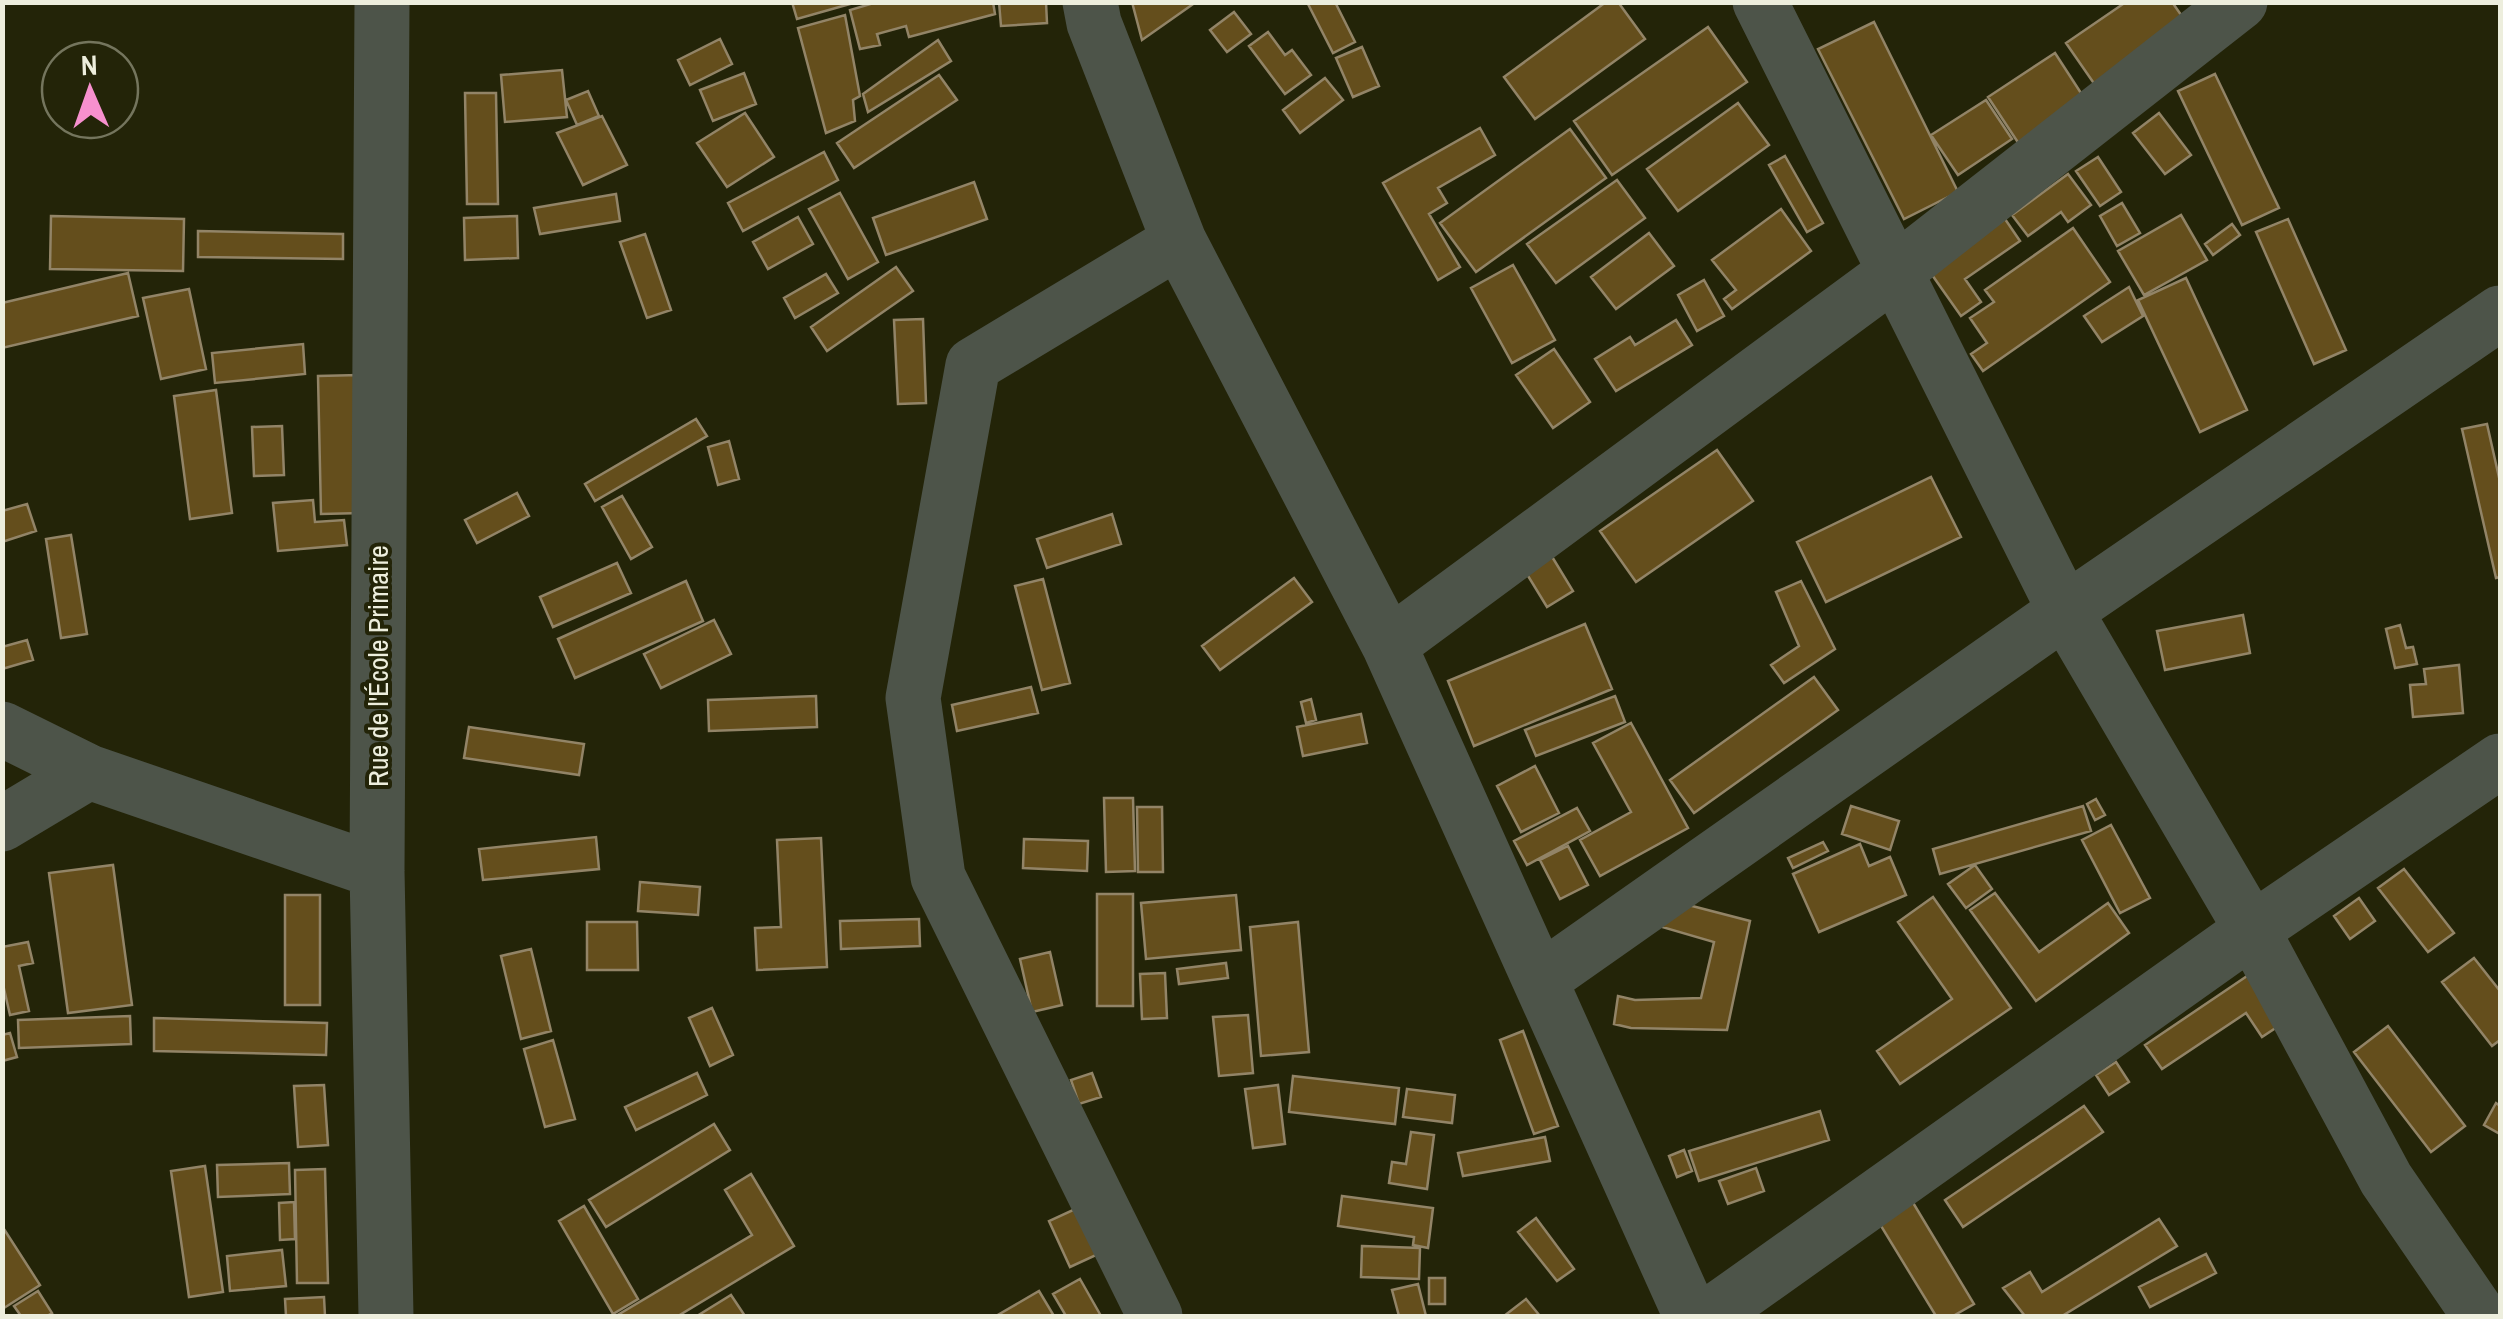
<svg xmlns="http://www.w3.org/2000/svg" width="2503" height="1319" font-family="'Archivo Narrow',sans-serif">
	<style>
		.building { fill: #644e1c; stroke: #928467; stroke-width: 2.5 }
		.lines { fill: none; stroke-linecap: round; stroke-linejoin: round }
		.street { stroke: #4d5449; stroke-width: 55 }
		.labels { text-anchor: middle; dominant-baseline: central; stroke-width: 8; stroke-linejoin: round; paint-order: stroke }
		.street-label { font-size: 28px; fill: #edeedd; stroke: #232408 }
	</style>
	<rect width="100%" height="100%" fill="#232408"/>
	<path class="building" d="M792,2H857L797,19Z
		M877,2H993L995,14L909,37L906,26L877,34L880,45L860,49L850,10Z
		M999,2H1046L1047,23L1001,26Z
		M1132,2H1196L1142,40Z
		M1307,2H1335L1355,42L1333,53Z
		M1606,2H1618L1645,39L1535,119L1504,77Z
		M2126,2H2172L2193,32L2102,95L2066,43Z
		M1234,12L1251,34L1227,52L1210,30Z
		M845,15L860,96L853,100L855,121L826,133L798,28Z
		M1874,22L1958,192L1904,219L1818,49Z
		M1708,27L1747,82L1612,175L1574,121Z
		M1268,32L1285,55L1292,50L1311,75L1285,94L1249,46Z
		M720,39L732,64L690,85L678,60Z
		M938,40L951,61L868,112L863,94Z
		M1362,47L1379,86L1353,97L1336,58Z
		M2055,53L2090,107L2023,150L1988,97Z
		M562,70L567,117L505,122L501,75Z
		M744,73L756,104L713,121L700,90Z
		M2215,74L2279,208L2242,225L2178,91Z
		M939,75L957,100L854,168L837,143Z
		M1325,78L1343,100L1300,133L1283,110Z
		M588,91L599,116L577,125L566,100Z
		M465,93H496L498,204H467Z
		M1986,100L2012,139L1958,175L1931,135Z
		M1738,103L1769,145L1678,211L1647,169Z
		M745,113L774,157L727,187L697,143Z
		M2159,113L2191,155L2165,174L2133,133Z
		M602,116L627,165L583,185L557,133Z
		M1480,128L1495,155L1438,188L1447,203L1429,214L1460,267L1438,280L1383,183Z
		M1570,129L1606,178L1476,272L1440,223Z
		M824,152L838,180L743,231L728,203Z
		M1785,156L1823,223L1807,232L1769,165Z
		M2098,157L2121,192L2100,206L2076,171Z
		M2068,174L2091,205L2068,222L2061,212L2028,236L2012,215Z
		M1617,180L1645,218L1556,283L1527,244Z
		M974,182L987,219L886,255L873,218Z
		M840,193L878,262L848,279L809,209Z
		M616,194L620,221L540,234L534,208Z
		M2122,203L2140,233L2117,246L2100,216Z
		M1781,209L1811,251L1732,309L1724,299L1736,290L1712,260Z
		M2181,215L2207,260L2144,295L2118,251Z
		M51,216L184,219L183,271L50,269Z
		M517,216L518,258L465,260L464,218Z
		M798,217L813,244L768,269L753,242Z
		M2005,219L2020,241L1965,279L1981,302L1961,316L1930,272Z
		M2288,219L2346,350L2314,364L2256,232Z
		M2232,224L2240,235L2213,255L2205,244Z
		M2073,228L2110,282L1983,371L1971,354L1987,343L1970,318L1994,302L1985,290Z
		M198,231L343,234V259L198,257Z
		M1649,233L1674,266L1616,309L1591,277Z
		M645,234L671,310L647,318L620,242Z
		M1513,265L1555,340L1512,363L1471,288Z
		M896,267L913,291L827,351L811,327Z
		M128,273L138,316L2,348V303Z
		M826,274L838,293L795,318L784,298Z
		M2186,278L2247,410L2200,432L2138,300Z
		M1704,280L1724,316L1697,331L1678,295Z
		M2129,287L2143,316L2102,342L2084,316Z
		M189,289L206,369L161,379L143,298Z
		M923,319L926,403L898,404L894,320Z
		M1676,320L1692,345L1616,391L1595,359L1630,337L1635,345Z
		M303,344L305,374L215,383L212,353Z
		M1554,349L1590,402L1553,428L1516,375Z
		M359,375L363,513L321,514L318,376Z
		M216,390L232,513L190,519L174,396Z
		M696,419L707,436L595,501L585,484Z
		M2487,424L2500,482V577L2496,578L2462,429Z
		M282,426L284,475L254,476L252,427Z
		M729,441L739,479L718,485L708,447Z
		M1717,450L1753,501L1636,582L1600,531Z
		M1931,477L1961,537L1826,602L1797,542Z
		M517,493L529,516L477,543L465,520Z
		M622,496L652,547L631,559L602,507Z
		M313,500L315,522L344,520L347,545L278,551L273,503Z
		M27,504L36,531L2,542V511Z
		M1112,514L1121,544L1047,568L1037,539Z
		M71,535L87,634L61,638L46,539Z
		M1551,555L1573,591L1547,607L1525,571Z
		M617,563L631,593L553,627L540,597Z
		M1294,578L1312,602L1220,670L1202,646Z
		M1043,579L1070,683L1042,690L1015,586Z
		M686,581L703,621L575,678L558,639Z
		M1801,581L1835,649L1784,683L1771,665L1799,646L1776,592Z
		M2243,615L2250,653L2165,670L2157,631Z
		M714,620L731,654L661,688L644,654Z
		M1585,624L1612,689L1474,746L1448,681Z
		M2400,625L2406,648L2413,647L2417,664L2395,668L2386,629Z
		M27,640L33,660L2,669V647Z
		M2459,665L2463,713L2413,717L2410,685L2426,684L2424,669Z
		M1814,677L1838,710L1694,813L1670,780Z
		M1031,687L1038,713L957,731L952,705Z
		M816,696L817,727L709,731L708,700Z
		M1615,696L1625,722L1536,756L1525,730Z
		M1311,699L1316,720L1306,723L1301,702Z
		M1361,714L1367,743L1303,756L1297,727Z
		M1631,723L1688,828L1600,876L1580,840L1631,812L1593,743Z
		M469,727L584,744L579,775L464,758Z
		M1535,766L1559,813L1521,832L1497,786Z
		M1104,798H1133L1135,871L1106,872Z
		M2096,799L2105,815L2095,820L2087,804Z
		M1851,806L1899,821L1890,850L1842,834Z
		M2083,806L2091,831L1940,874L1933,849Z
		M1137,807H1162L1163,872H1138Z
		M1577,808L1590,831L1527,865L1514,841Z
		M2111,825L2150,898L2120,913L2082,840Z
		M596,837L599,869L483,880L479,849Z
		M821,838L827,967L757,970L755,928L781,927L777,840Z
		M1024,839L1088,841L1087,871L1023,868Z
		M1823,842L1828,851L1793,868L1788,858Z
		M1860,844L1869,866L1890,857L1906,895L1819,932L1793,874Z
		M1568,846L1588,885L1560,899L1540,860Z
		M113,865L132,1005L68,1013L49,873Z
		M1975,865L1992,889L1966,908L1948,884Z
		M2404,869L2454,933L2428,952L2378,888Z
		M640,882L700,887L698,915L638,911Z
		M1995,893L2039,952L2108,903L2129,933L2036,1001L1970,910Z
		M1097,894H1133V1006H1097Z
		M285,895H320V1005H285Z
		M1236,895L1241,950L1146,959L1141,903Z
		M1933,897L2011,1008L1900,1084L1877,1051L1952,999L1898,922Z
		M2359,898L2375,921L2350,939L2334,916Z
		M1669,900L1750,921L1727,1030L1631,1028L1614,1024L1618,996L1635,1000L1701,998L1714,942L1662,927Z
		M919,919L920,946L841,949L840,921Z
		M587,922H637L638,970H587Z
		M1298,922L1309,1052L1261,1056L1250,927Z
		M28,942L33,963L19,966L29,1011L10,1015L2,980V947Z
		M531,949L551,1031L521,1039L501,956Z
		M1050,952L1062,1005L1032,1012L1020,959Z
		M2474,958L2500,991V1040L2492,1046L2442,982Z
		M1226,963L1228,978L1179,984L1177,969Z
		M2256,970L2289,1019L2262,1037L2246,1013L2162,1069L2145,1045Z
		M1165,973L1167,1018L1142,1019L1140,974Z
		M712,1008L733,1055L710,1066L689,1018Z
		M1248,1015L1253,1073L1219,1076L1213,1017Z
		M130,1016L131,1044L19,1048L18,1020Z
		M154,1018L327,1023L326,1055L154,1051Z
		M2388,1026L2465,1126L2431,1152L2354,1052Z
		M1523,1031L1558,1126L1534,1134L1500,1040Z
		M10,1033L17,1057L2,1061V1035Z
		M553,1040L575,1119L545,1127L524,1049Z
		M2116,1062L2129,1082L2109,1095L2096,1075Z
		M697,1073L707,1095L636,1130L625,1107Z
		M1092,1073L1101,1097L1079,1104L1071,1080Z
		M1293,1076L1399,1088L1395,1124L1289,1112Z
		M324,1085L328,1145L298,1147L294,1086Z
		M1278,1085L1285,1144L1253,1148L1245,1089Z
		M1407,1089L1455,1095L1452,1123L1403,1117Z
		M2496,1103L2500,1106V1134L2484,1125Z
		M2084,1106L2103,1132L1963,1227L1945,1200Z
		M1820,1111L1829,1140L1699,1181L1689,1151Z
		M714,1124L730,1150L606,1227L589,1200Z
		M1411,1132L1434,1135L1427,1189L1389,1183L1392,1162L1406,1164Z
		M1545,1137L1550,1161L1463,1176L1458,1153Z
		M1684,1150L1692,1171L1677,1177L1669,1156Z
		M289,1163L290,1194L218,1197L217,1165Z
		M205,1166L223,1292L189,1297L171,1171Z
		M1756,1168L1764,1191L1728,1204L1719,1181Z
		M325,1169L328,1283H297L295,1170Z
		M751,1174L794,1246L678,1316H616L752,1235L725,1190Z
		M1342,1196L1433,1208L1428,1248L1413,1245L1414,1237L1338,1226Z
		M1912,1201L1974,1304L1953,1316H1936L1878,1221Z
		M294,1202L295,1239L280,1240L279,1203Z
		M1084,1205L1105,1251L1070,1267L1049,1221Z
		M584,1206L638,1299L613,1314L559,1221Z
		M1536,1218L1574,1269L1557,1281L1518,1232Z
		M2159,1219L2177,1246L2062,1316H2025L2003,1288L2030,1272L2042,1292Z
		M2,1226L40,1285L4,1308L2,1306Z
		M1362,1246L1420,1248L1419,1279L1361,1277Z
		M282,1250L286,1286L230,1291L227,1256Z
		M2206,1254L2216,1273L2150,1307L2139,1287Z
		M1429,1278H1445V1304H1429Z
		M1080,1279L1101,1316H1066L1053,1294Z
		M1418,1284L1426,1316H1399L1392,1290Z
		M38,1291L52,1313L47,1316H21L14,1306Z
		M1039,1291L1054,1316H996Z
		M731,1295L745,1316H697Z
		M324,1297L325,1316H286L285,1299Z
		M1526,1299L1540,1316H1504Z"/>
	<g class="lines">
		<path class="street" d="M382,2L377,871L386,1316
			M1090,2L1094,23L1179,241L1389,645L1691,1316
			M1760,2L2065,611L2252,930L2386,1179L2480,1316
			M1389,645L1895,272L2240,2
			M2,729L89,772L377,871
			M2,824L89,772
			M1540,980L2065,611L2500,313
			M1155,1316L938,877L913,698L973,365L1179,241
			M1709,1316L2252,930L2500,761"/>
	</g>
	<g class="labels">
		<g class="street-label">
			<text transform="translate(378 666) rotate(-90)">Rue de l'École Primaire</text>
		</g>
	</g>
	<rect width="2503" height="1319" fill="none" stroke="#edeedd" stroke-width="10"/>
	<g transform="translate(90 90) rotate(358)"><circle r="48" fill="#232408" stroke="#74755d" stroke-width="2.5"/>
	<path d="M0-8L18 38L0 25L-18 38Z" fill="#f790ce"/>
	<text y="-15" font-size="28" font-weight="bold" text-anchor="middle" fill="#edeedd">N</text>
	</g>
</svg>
